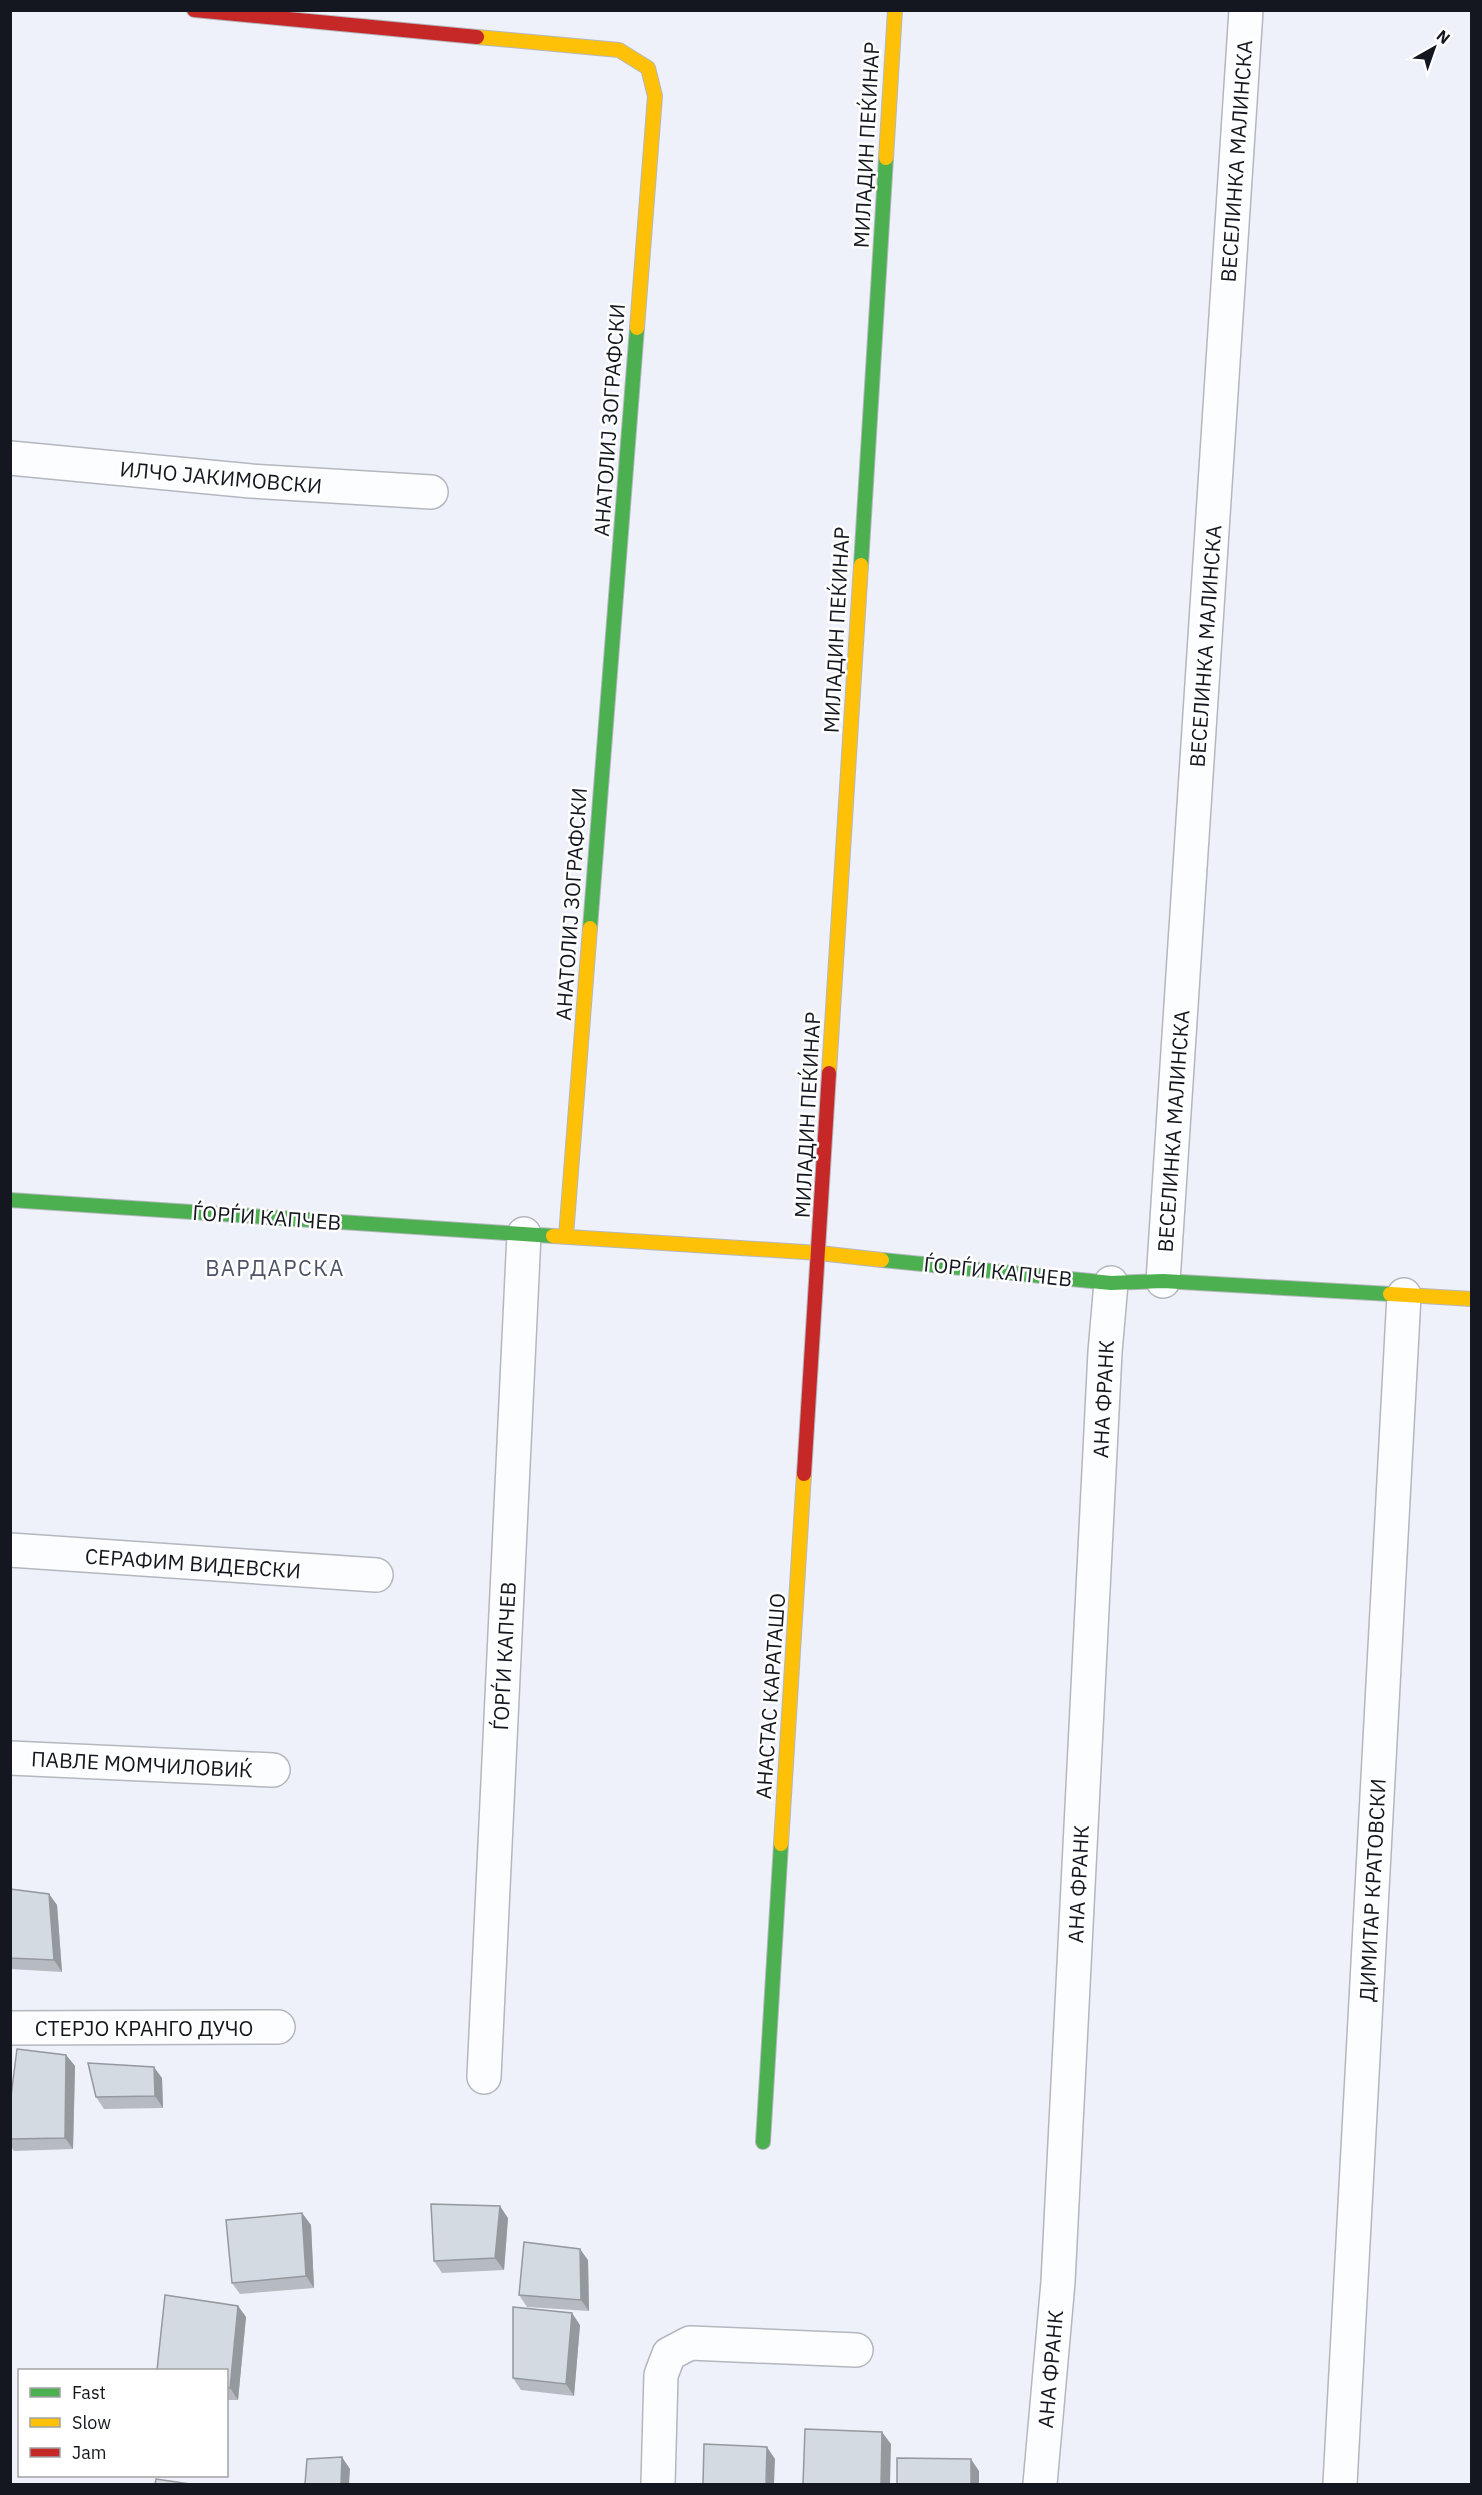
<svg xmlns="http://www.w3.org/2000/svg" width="1482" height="2495" font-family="'IBM Plex Sans',sans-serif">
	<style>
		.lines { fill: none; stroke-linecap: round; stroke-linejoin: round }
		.street-casing { stroke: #b4b7be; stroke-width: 36 }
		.fast-casing { stroke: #b4b7be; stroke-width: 16 }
		.slow-casing { stroke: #b4b7be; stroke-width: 16 }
		.jam-casing { stroke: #b4b7be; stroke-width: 16 }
		.street { stroke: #fcfdfe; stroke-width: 33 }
		.fast { stroke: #4caf50; stroke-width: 14 }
		.slow { stroke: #ffc107; stroke-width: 14 }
		.jam { stroke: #c62828; stroke-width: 14 }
		.wall { fill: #b6bbc2 }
		.shaded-wall { fill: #94999e }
		.building { fill: #d4dae1; stroke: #94999e; stroke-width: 1.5 }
		.labels { text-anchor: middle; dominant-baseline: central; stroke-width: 5; stroke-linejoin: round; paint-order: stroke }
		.street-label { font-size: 21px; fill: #14171f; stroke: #fff }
		.neighbourhood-label { font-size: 22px; letter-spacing: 1.5px; fill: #4d5468; stroke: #fff }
	</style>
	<rect width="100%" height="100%" fill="#eef1f9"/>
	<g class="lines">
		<g class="street-casing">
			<path id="street" d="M10,458L251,481L431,492
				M1163,1281L1246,10
				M10,1550L376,1575
				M10,1758L273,1770
				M10,2028L278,2027
				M484,2077L524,1234
				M658,2484L661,2375L669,2354L690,2343L856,2350
				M1040,2484L1058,2282L1105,1352L1111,1283
				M1340,2484L1404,1295"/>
		</g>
		<g class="fast-casing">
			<path id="fast" d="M861,565L886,158
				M590,928L637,328
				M10,1200L553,1236
				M882,1260L1111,1283L1163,1281L1390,1294
				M763,2142L781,1844"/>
		</g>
		<g class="slow-casing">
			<path id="slow" d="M477,37L619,50L648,68L655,96L637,328
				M886,158L895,10
				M829,1073L861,565
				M553,1236L819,1253L882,1260
				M566,1236L590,928
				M1390,1294L1472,1299
				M781,1844L804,1474"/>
		</g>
		<g class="jam-casing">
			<path id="jam" d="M194,10L477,37
				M804,1474L829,1073"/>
		</g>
		<use href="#street" class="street"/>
		<use href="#fast" class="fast"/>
		<use href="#slow" class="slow"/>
		<use href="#jam" class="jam"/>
	</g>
	<path class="wall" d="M10,1889L49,1894L57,1905L62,1972L10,1969Z
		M66,2055L75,2066L73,2149L14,2151L10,2145V2104Z
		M162,2078L163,2108L104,2109L96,2097Z
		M302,2213L311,2225L314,2288L240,2294L232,2283Z
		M508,2218L504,2270L442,2273L434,2261Z
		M588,2260L589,2311L527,2307L519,2295Z
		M238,2306L246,2317L238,2400H226V2370Z
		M580,2325L574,2396L521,2390L513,2378Z"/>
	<path class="shaded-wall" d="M49,1894L57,1905L62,1972L54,1960Z
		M66,2055L75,2066L73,2149L65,2138Z
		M154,2067L162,2078L163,2108L155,2096Z
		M500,2206L508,2218L504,2270L495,2258Z
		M302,2213L311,2225L314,2288L306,2276Z
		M580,2249L588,2260L589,2311L581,2300Z
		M238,2306L246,2317L238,2400L230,2388Z
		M572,2313L580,2325L574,2396L566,2384Z
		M882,2432L891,2444L890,2484H881Z
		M767,2447L775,2459L774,2484H766Z
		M342,2457L350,2469L349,2484H341Z
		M971,2459L979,2471V2484H971Z"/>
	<path class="building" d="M10,1889L49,1894L54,1960L10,1958Z
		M17,2049L66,2055L65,2138L10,2139V2104Z
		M88,2063L154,2067L155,2096L96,2097Z
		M431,2204L500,2206L495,2258L434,2261Z
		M302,2213L306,2276L232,2283L226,2220Z
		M524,2242L580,2249L581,2300L519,2295Z
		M165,2295L238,2306L230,2388H226V2370H157Z
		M513,2307L572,2313L566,2384L513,2378Z
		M805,2429L882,2432L881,2484H803Z
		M704,2444L767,2447L766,2484H703Z
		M342,2457L341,2484H305L307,2459Z
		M897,2458L971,2459V2484H897Z
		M156,2479L190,2484H155Z"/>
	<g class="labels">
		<g class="street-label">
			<text transform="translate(866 145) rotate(-87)">МИЛАДИН ПЕЌИНАР</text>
			<text transform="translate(1236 161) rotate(-86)">ВЕСЕЛИНКА МАЛИНСКА</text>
			<text transform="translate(609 420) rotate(-86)">АНАТОЛИЈ ЗОГРАФСКИ</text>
			<text transform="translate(221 477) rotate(5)">ИЛЧО ЈАКИМОВСКИ</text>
			<text transform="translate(836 630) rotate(-87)">МИЛАДИН ПЕЌИНАР</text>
			<text transform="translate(1205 646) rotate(-86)">ВЕСЕЛИНКА МАЛИНСКА</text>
			<text transform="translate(571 904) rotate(-86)">АНАТОЛИЈ ЗОГРАФСКИ</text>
			<text transform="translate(807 1115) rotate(-87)">МИЛАДИН ПЕЌИНАР</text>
			<text transform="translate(1173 1131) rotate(-86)">ВЕСЕЛИНКА МАЛИНСКА</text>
			<text transform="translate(267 1217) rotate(4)">ЃОРЃИ КАПЧЕВ</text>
			<text transform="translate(998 1271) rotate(6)">ЃОРЃИ КАПЧЕВ</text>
			<text transform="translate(1103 1399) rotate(-87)">АНА ФРАНК</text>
			<text transform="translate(193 1563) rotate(4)">СЕРАФИМ ВИДЕВСКИ</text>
			<text transform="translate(504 1656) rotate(-87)">ЃОРЃИ КАПЧЕВ</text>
			<text transform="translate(770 1696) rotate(-86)">АНАСТАС КАРАТАШО</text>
			<text transform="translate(142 1764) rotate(3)">ПАВЛЕ МОМЧИЛОВИЌ</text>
			<text transform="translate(1078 1884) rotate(-87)">АНА ФРАНК</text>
			<text transform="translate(1372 1890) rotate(-87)">ДИМИТАР КРАТОВСКИ</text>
			<text x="144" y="2028">СТЕРЈО КРАНГО ДУЧО</text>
			<text transform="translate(1050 2369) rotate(-85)">АНА ФРАНК</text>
		</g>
		<g class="neighbourhood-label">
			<text x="275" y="1267">ВАРДАРСКА</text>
		</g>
	</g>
	<rect width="1482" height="2495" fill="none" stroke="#14171f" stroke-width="24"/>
	<rect x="18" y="2369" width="210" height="108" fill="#ffffff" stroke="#a1a2a5" stroke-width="1.5"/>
	<rect x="30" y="2388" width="30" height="9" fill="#4caf50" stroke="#a1a2a5" stroke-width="1.5"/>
	<text x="72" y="2399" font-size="18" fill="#14171f">Fast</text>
	<rect x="30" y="2418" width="30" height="9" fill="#ffc107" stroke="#a1a2a5" stroke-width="1.5"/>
	<text x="72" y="2429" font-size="18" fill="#14171f">Slow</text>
	<rect x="30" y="2448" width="30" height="9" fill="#c62828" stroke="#a1a2a5" stroke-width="1.5"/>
	<text x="72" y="2459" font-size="18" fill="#14171f">Jam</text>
	<g transform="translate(1434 48) rotate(40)" stroke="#ffffff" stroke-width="4.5" paint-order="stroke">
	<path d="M0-4.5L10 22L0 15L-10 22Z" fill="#14171f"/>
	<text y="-9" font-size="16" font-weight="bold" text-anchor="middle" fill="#14171f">N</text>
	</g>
</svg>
